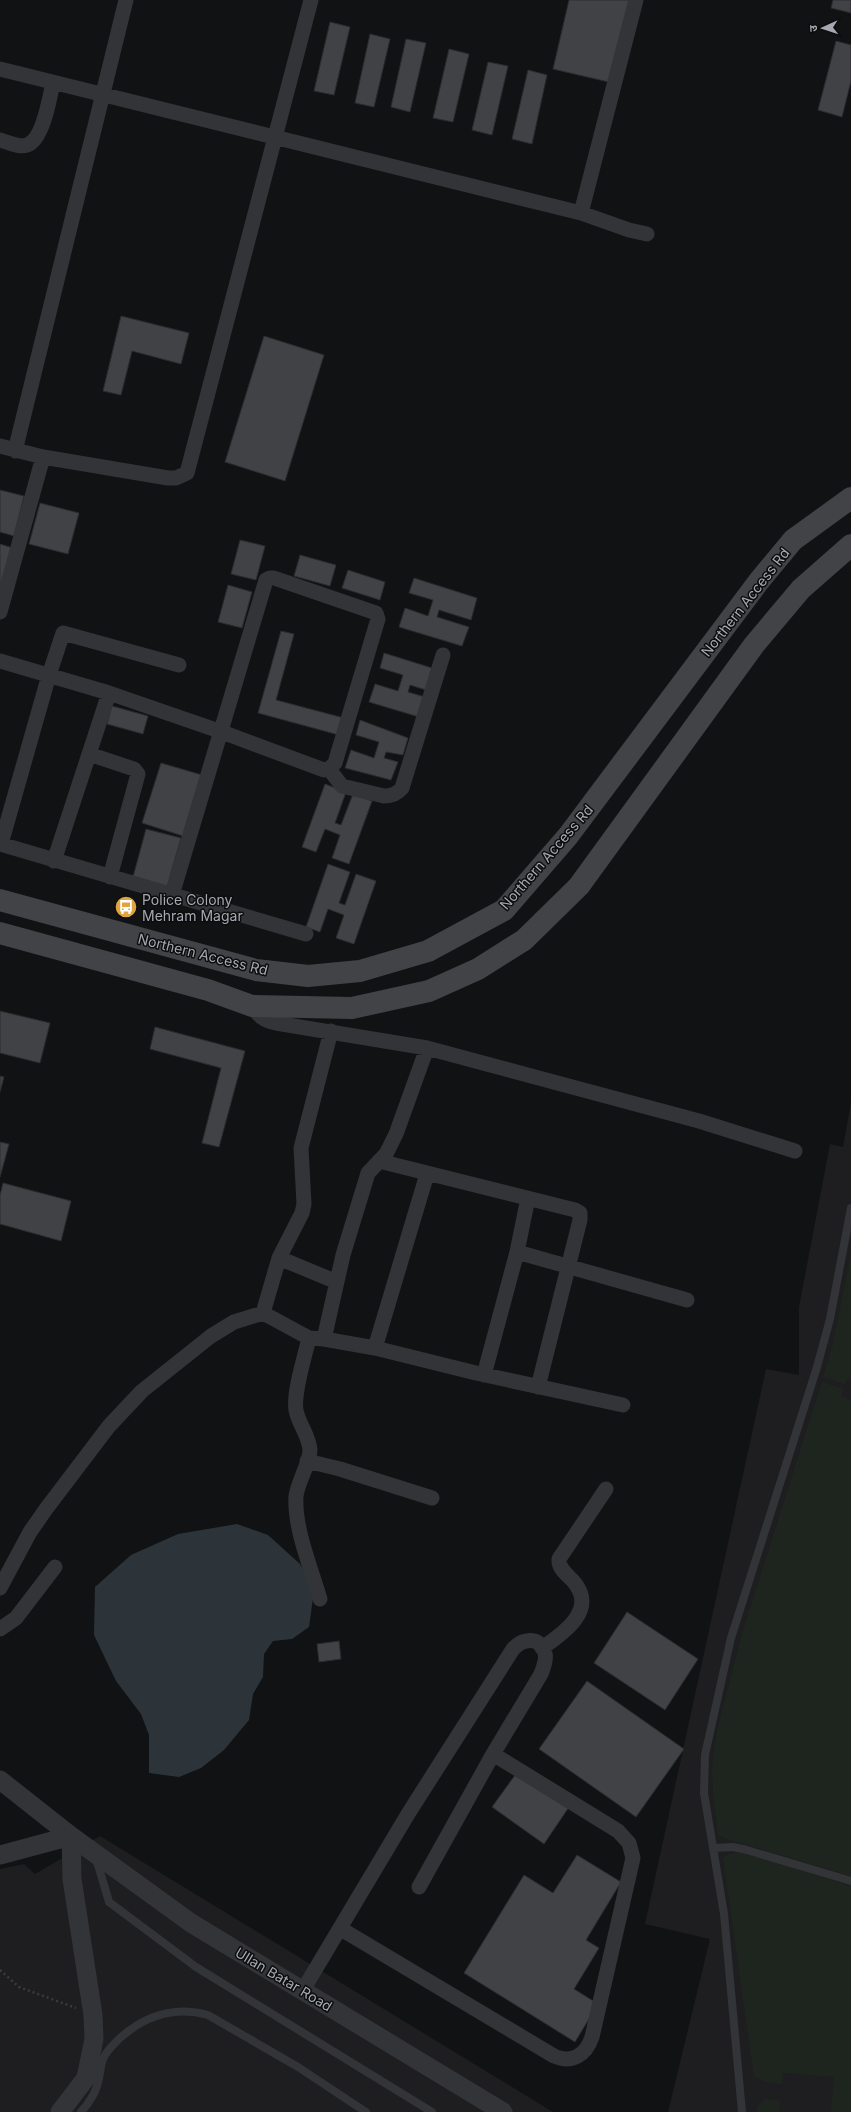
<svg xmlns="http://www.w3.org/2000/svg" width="851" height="2112" font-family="Inter,'Noto Sans Devanagari',sans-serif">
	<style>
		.built { fill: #1e1e20 }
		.green { fill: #1e251f }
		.water { fill: #2c343a }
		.building { fill: #414246; stroke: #2c2c2f }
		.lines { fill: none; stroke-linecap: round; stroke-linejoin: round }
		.path { stroke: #393b3e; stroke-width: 2.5; stroke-dasharray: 2 3; stroke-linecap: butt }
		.service { stroke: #333437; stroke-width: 8 }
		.minor { stroke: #333437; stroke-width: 15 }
		.tertiary { stroke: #333437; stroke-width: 19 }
		.secondary { stroke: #414347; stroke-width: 22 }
		.labels { text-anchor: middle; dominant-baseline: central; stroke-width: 3; stroke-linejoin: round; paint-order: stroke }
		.street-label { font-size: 14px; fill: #a4a9b2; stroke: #0d0d0e }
		.poi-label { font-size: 14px; fill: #a4a9b2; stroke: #0d0d0e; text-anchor: start }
	</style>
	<rect width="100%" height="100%" fill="#111213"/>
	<path class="built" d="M851,1102V2112H668L710,1939L645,1924L766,1369L799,1375V1307L830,1144L843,1147Z
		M100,1836L553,2112H0V1869L24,1864L35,1874Z"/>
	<path class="green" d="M851,1253V1380L847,1379L845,1384L823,1377L833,1344Z
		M822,1382L844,1389L841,1397L851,1400V1876L727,1839L718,1835L713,1792L712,1767L717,1730L742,1634Z
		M738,1853L753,1855L851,1886V2112H831L834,2077L783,2073L782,2084L765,2082L754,2076L723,1858L729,1854Z
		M765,2099L780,2101L779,2112H757V2107Z"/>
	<path class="water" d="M237,1524L268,1535L300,1564L314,1591L309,1627L292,1639L273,1641L264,1654L263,1677L253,1694L249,1720L224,1750L201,1768L179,1777L149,1773V1735L141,1714L116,1681L94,1635L95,1587L131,1555L178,1534Z"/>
	<path class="building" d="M569,0H632L613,83L553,69Z
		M833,0H851V13L831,8Z
		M330,22L350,27L334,95L314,91Z
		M370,34L390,39L374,107L355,103Z
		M406,39L426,43L410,112L391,107Z
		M836,41L851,45V81L842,117L818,110Z
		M449,49L469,54L453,122L433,118Z
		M488,62L508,66L492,135L472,130Z
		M528,70L547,75L532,144L512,139Z
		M121,316L189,333L181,364L132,351L121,395L103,391Z
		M264,336L324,355L285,481L225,462Z
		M0,490L24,496L14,536L0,532Z
		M40,503L79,513L68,554L29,544Z
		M240,540L265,546L256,580L231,574Z
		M0,544L13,548L0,593Z
		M300,555L336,565L330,586L294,576Z
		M348,570L385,582L380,600L342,588Z
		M414,578L477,598L471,620L439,610L437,617L469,627L462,646L399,627L405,608L428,616L433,600L409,593Z
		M228,585L252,592L242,628L218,622Z
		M281,631L294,634L276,700L344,718L339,735L258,713Z
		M384,653L432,668L426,690L410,685L408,692L425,697L419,717L369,702L375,684L398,691L403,675L380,668Z
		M112,706L148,716L143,734L107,724Z
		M360,720L408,738L403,755L386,752L384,758L398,762L391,780L345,768L351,750L374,758L379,742L356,735Z
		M161,763L202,775L183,836L142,823Z
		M325,784L346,792L335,823L341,825L353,794L372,801L349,864L332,858L340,835L325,829L316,852L302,847Z
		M146,829L181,838L167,887L133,877Z
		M328,864L350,872L339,903L345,905L356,874L376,881L354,944L336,938L344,915L328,909L320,932L306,927Z
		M0,1011L50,1023L40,1063L0,1053Z
		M155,1027L245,1051L219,1147L202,1143L221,1068L150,1049Z
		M0,1076L4,1077L0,1092Z
		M0,1142L9,1144L0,1177Z
		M3,1183L71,1201L61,1241L0,1224V1195Z
		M627,1612L698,1659L665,1710L594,1663Z
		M339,1641L341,1659L319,1662L317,1644Z
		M587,1681L684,1749L636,1817L539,1749Z
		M518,1771L569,1807L544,1844L492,1807Z
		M577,1855L621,1882L586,1940L599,1948L574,1989L598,2004L575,2042L464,1973L524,1875L553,1893Z"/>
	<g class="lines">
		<path class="path" d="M0,1970L19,1987L76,2008"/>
		<path class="service" d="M713,1848L733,1847L747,1850L851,1881
			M96,1858L109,1902L196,1967L432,2112
			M81,2112C88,2104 94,2096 97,2086C100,2077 100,2068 103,2059C106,2051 114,2044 120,2038C145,2016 175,2006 208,2015L298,2067L366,2112
			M742,2112L724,1914L704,1793L705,1755L731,1638L817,1367L830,1319L851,1208"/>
		<path class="minor" d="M0,69L581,213L629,230L647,234
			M0,140C8,142 19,148 27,145C43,140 50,97 53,82
			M581,213L636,0
			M0,446L43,457L168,478H176L187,473L311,0
			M15,451L126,0
			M0,612L43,457
			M0,661L109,693L222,732L324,770L329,769L335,763L378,619L376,613L274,578H270L266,580L172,895
			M89,754L134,769L138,774L110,877
			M329,769L342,786L384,796C392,796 397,794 402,788L443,655
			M0,844L306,934
			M1,844L49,675L63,633L179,665
			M54,861L109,693
			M252,1006C259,1017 264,1020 276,1023L427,1048L699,1121L795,1151
			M379,1161L575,1210L580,1213V1220L538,1387
			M517,1252L687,1300
			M279,1258L337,1282
			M263,1313L279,1258L302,1213L304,1204L301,1148L331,1031
			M309,1338C305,1356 293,1393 296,1410C298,1423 309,1435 310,1450C310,1463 298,1481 296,1496C294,1528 311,1568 320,1599
			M324,1339L343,1255L368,1173L386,1154L396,1134L427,1048
			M375,1348L427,1174
			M484,1375L517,1252L528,1198
			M307,1461L340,1469L432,1498
			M0,1588L30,1532L46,1509L109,1426L142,1391L211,1336L234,1322L263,1313L309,1338L324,1339L375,1348L476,1373L623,1405
			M0,1629L16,1618L55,1567
			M542,1648C564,1633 597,1610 574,1582C568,1575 558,1569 559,1559L606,1489
			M341,1929L554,2056C572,2064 586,2055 592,2037L633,1858L629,1843L618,1831L493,1754
			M303,1990L408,1814L513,1649C523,1638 540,1636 545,1653C547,1660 543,1668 541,1674L493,1754L419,1887"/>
		<path class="tertiary" d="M0,1780L71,1836L191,1923L503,2112
			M0,1855L71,1836
			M60,2112L86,2078L94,2039L93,2015L72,1879L71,1836"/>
		<path class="secondary" d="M0,900L256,970L308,976L360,971L428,951L504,910L568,836L759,581L793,540L851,498
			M0,933L208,990L252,1006L352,1008L429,991L478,969L524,940L579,886L754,645L801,589L851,545"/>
	</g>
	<defs>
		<g id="bus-disc" transform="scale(1.15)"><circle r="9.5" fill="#dfa43e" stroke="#0d0d0e"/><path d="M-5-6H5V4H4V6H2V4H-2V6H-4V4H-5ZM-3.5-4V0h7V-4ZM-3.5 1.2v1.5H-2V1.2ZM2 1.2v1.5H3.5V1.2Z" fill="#fff"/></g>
	</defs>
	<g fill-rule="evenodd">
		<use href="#bus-disc" x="126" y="907"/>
	</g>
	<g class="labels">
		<g class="street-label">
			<text transform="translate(745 602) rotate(-52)">Northern Access Rd</text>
			<text transform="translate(546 857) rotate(-49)">Northern Access Rd</text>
			<text transform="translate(203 954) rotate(14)">Northern Access Rd</text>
			<text transform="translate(284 1979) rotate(31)">Ullan Batar Road</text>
		</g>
		<g class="poi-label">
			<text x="142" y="899">Police Colony<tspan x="142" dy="16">Mehram Magar</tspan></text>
		</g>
	</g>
	<g transform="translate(823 28) rotate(267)" stroke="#0d0d0e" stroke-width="3" paint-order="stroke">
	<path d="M0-3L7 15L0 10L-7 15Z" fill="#a4a9b2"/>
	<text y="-6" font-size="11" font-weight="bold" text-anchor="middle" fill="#a4a9b2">उ</text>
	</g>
</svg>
